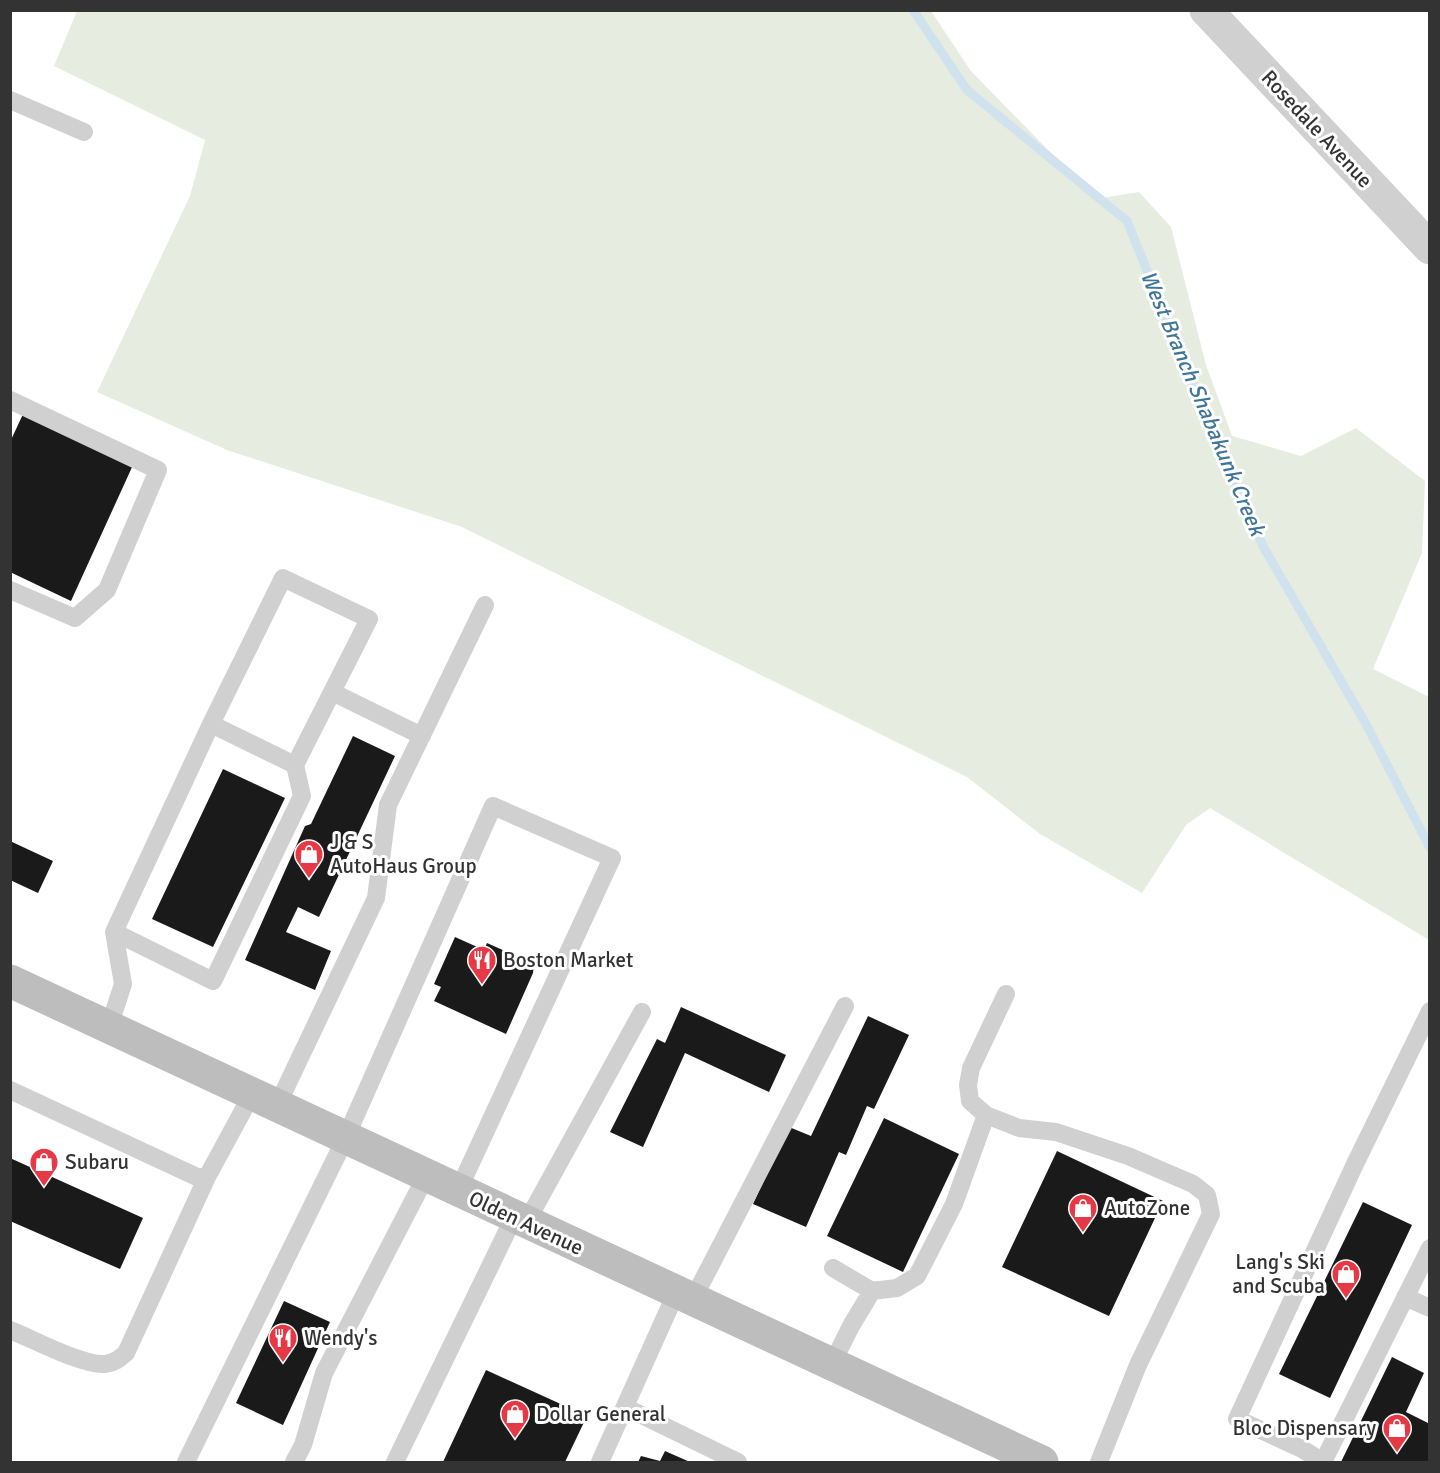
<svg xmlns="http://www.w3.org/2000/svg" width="1440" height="1473" font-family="Signika,sans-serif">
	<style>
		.green { fill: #e6ecdf }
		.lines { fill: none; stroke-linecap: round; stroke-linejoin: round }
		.stream { stroke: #cfe2ee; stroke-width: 9 }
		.building { fill: #1a1a1a }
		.service { stroke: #d0d0d0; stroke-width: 18 }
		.minor { stroke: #d0d0d0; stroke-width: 33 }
		.secondary { stroke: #bdbdbd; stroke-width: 33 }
		.labels { text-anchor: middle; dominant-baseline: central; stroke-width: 6; stroke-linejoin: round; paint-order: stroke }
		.street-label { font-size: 21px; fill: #333; stroke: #fff }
		.poi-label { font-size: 21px; fill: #333; stroke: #fff; text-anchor: start }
		.water-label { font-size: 22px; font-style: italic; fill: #3f7597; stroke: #fff }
	</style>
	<rect width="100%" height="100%" fill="#fff"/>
	<path class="green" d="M77,11H931L971,71L1096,199L1139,192L1171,227L1206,365L1232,436L1301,456L1356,428L1425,481L1422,553L1373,669L1429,697V940L1210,808L1186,825L1142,893L1040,834L967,777L462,527L227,450L97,392L190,196L205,140L54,66Z"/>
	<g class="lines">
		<path class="stream" d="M913,10L967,90L1127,221L1207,419L1264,548L1366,724L1430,848"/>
	</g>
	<path class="building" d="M24,412L133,465L71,601L10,572V442Z
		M353,736L395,756L319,917L298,907L286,932L331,951L315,990L245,960L305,826L311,824Z
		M223,769L285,798L213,947L152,919Z
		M10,841L53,861L38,893L10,880Z
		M455,937L484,950L487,943L534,964L533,973L506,1034L434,1001L441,987L434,984Z
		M681,1007L786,1055L769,1092L685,1053L643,1147L610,1132L657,1039L665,1043Z
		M868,1016L909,1035L874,1109L867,1106L846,1155L839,1152L806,1227L753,1204L789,1127L811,1136Z
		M884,1118L959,1154L903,1272L827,1236Z
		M1057,1151L1163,1201L1109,1316L1002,1267Z
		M10,1158L143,1218L120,1269L10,1221Z
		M1363,1202L1412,1225L1330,1398L1279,1374Z
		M284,1301L330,1322L283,1425L236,1403Z
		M1392,1357L1424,1373L1406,1412L1430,1424V1462H1341Z
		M486,1370L587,1416L565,1462H443Z
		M665,1451L690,1462H638L641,1456L660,1461Z"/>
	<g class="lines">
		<path class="service" d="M10,100L84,132
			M10,400L158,470L107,590L75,618L10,590
			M332,692L422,736
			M114,932L213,981L302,796L295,765
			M1006,994L971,1068L968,1085L970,1101L986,1115L1019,1128L1056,1132L1128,1156L1193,1184L1207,1195L1211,1214L1138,1365L1099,1462
			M109,1027L123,984L114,932L211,724L283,578L369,619L295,765L211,724
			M10,1090L197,1177H207
			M277,1106L376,898L388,805L485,605
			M526,1223L642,1012
			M833,1268L872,1291L897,1288L917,1276L954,1204L986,1115
			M1405,1297L1430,1308
			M692,1301L845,1006
			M10,1330C33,1339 83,1366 105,1364C114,1363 119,1359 126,1353L207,1177L252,1094
			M832,1364L851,1326L872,1291
			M625,1407L738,1462
			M186,1462L346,1137L493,806L612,858L458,1191
			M294,1462L303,1445L324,1373L426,1176
			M395,1462L514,1217
			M600,1462L676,1293
			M1323,1462L1302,1449L1237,1419L1355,1164L1430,1011
			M1323,1462L1430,1248"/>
		<path class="minor" d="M1206,10L1430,248"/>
		<path class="secondary" d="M10,981L1042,1462"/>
	</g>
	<defs>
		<g id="shop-pin" transform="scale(1.5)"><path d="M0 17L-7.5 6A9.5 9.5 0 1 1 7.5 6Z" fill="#e63946" stroke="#fff"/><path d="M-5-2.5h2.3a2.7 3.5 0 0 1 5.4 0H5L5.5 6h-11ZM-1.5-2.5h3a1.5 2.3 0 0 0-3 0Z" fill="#fff"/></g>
		<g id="restaurant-pin" transform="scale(1.5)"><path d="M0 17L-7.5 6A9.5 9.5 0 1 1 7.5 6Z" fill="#e63946" stroke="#fff"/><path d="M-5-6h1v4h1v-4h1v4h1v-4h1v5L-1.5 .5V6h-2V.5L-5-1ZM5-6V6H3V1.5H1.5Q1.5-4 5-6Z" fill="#fff"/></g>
	</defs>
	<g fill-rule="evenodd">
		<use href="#shop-pin" x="309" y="854"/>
		<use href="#restaurant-pin" x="482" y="960"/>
		<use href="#shop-pin" x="44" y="1162"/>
		<use href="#shop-pin" x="1083" y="1208"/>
		<use href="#shop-pin" x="1346" y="1274"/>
		<use href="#restaurant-pin" x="283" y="1338"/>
		<use href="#shop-pin" x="515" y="1414"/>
		<use href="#shop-pin" x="1397" y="1428"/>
	</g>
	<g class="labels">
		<g class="street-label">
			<text transform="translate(1317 129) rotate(47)">Rosedale Avenue</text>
			<text transform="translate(526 1223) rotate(25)">Olden Avenue</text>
		</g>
		<g class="poi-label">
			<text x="330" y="842">J &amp; S<tspan x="330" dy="24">AutoHaus Group</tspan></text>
			<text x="503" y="960">Boston Market</text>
			<text x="65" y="1162">Subaru</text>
			<text x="1104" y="1208">AutoZone</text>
			<text x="1325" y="1262" text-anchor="end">Lang's Ski<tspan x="1325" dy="24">and Scuba</tspan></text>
			<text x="304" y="1338">Wendy's</text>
			<text x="536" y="1414">Dollar General</text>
			<text x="1376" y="1428" text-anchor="end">Bloc Dispensary</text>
		</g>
		<g class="water-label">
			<text transform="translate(1203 403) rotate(67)">West Branch Shabakunk Creek</text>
		</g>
	</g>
	<rect width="1440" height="1473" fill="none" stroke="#333333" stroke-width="24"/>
</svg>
